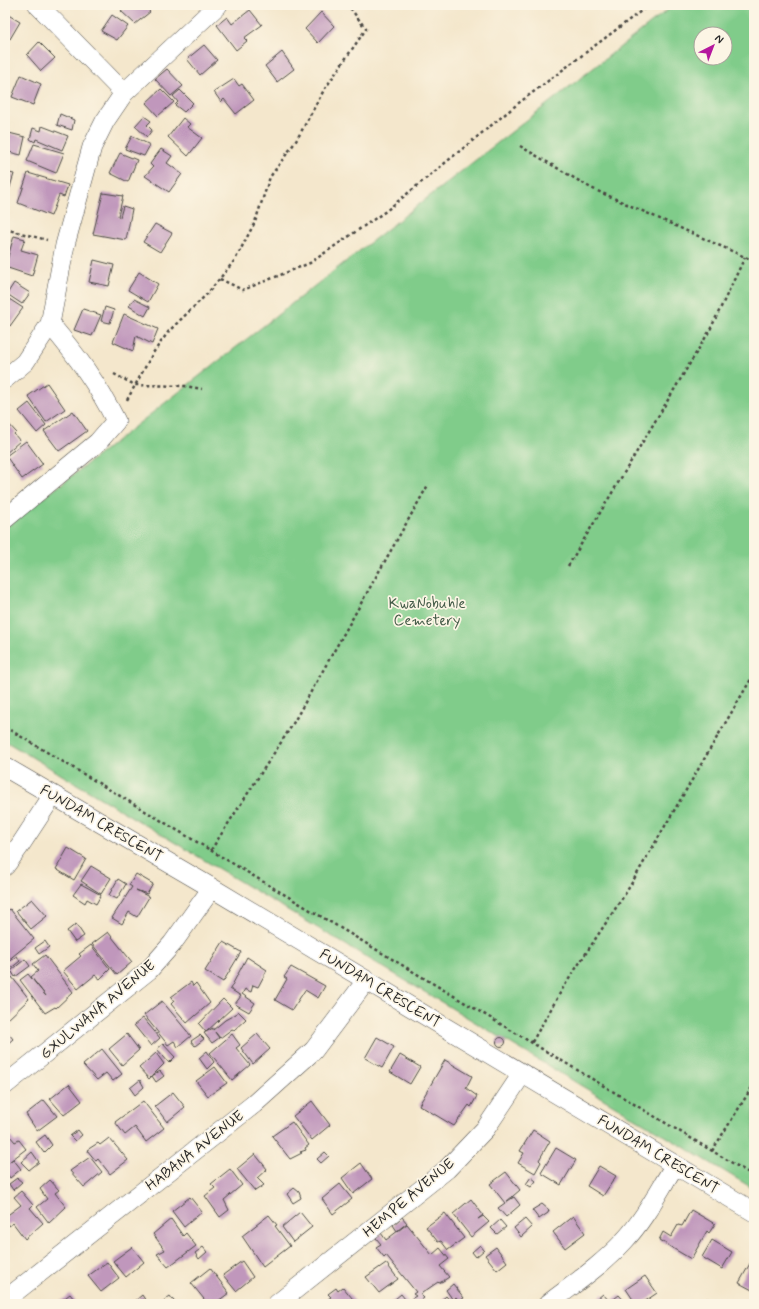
<svg xmlns="http://www.w3.org/2000/svg" width="759" height="1309" font-family="Mynerve,sans-serif">
	<style>
		.green { fill: #80cc8a; stroke: #567c5a; fill-rule: evenodd }
		.building { fill: #c097bc }
		.lines { fill: none; stroke-linecap: round; stroke-linejoin: round }
		.minor-casing { stroke: #494743; stroke-width: 20 }
		.path { stroke: #494743; stroke-width: 2.5; stroke-dasharray: 3 3; stroke-linecap: butt }
		.minor { stroke: #fff; stroke-width: 19 }
		.labels { text-anchor: middle; dominant-baseline: central; stroke-width: 3.5; stroke-linejoin: round; paint-order: stroke }
		.park-label { font-size: 15px; fill: #445b48; stroke: #fcf5e5 }
		.street-label { font-size: 15px; fill: #2b2b2b; stroke: #fcf5e5 }
	</style>
	<rect width="100%" height="100%" fill="#fcf5e5"/>
	<filter id="ink" filterUnits="userSpaceOnUse"><feTurbulence type="fractalNoise" baseFrequency=".025" numOctaves="2"/><feDisplacementMap in="SourceGraphic" scale="8" xChannelSelector="R" yChannelSelector="G"/><feConvolveMatrix kernelMatrix="1 2 1 2 8 2 1 2 1" color-interpolation-filters="sRGB"/></filter>
	<filter id="wash" filterUnits="userSpaceOnUse"><feTurbulence type="fractalNoise" baseFrequency=".012" numOctaves="4" result="noise"/><feDisplacementMap in="SourceGraphic" scale="16" xChannelSelector="R" yChannelSelector="G"/><feGaussianBlur stdDeviation="0.9" result="paint"/><feColorMatrix in="noise" values="0 0 0 0 0 0 0 0 0 0 0 0 0 0 0 0 0 1.4 0 .05"/><feComposite in="paint" operator="in"/></filter>
	<g filter="url(#wash)">
		<rect width="100%" height="100%" fill="#f4e7cc"/>
		<path class="green" d="M674,5H754V1189L5,741V528ZM701,34H725V58H701Z"/>
		<g id="blocks">
			<path class="building" d="M126,5H143L150,12L135,24L121,11Z
				M250,10L262,25L244,38L247,41L236,50L217,25L227,17L232,24Z
				M321,12L334,26L318,43L305,29Z
				M5,13L20,22L10,39L5,36Z
				M112,15L128,26L117,40L101,31Z
				M39,42L55,58L41,71L27,55Z
				M204,45L217,60L200,75L187,59Z
				M282,52L294,69L277,82L265,66Z
				M167,69L183,86L171,96L155,79Z
				M21,75L41,84L33,105L12,97Z
				M234,79L239,86L242,84L254,100L236,114L224,99L221,102L214,92Z
				M161,89L174,102L158,116L146,103Z
				M180,90L193,103L184,112L175,105L178,102L173,96Z
				M60,114L74,120L72,130L57,125Z
				M144,116L151,121L147,125L152,130L147,137L135,126Z
				M183,118L190,124L187,127L202,138L188,156L168,137Z
				M42,126L68,136L62,150L36,139L35,142L30,139L33,128L41,131Z
				M5,132L25,137L21,155L5,151Z
				M132,136L150,145L144,156L125,149Z
				M34,144L64,153L56,173L27,161Z
				M161,149L172,156L167,163L182,174L169,192L145,176L153,167L150,164Z
				M120,153L137,160L128,182L110,173Z
				M5,172L14,174L5,203Z
				M28,173L68,185L64,197L59,195L51,216L18,203Z
				M103,193L123,196L118,216L120,217L123,206L132,209L126,240L93,234Z
				M155,224L172,233L160,252L143,242Z
				M14,236L25,239L21,250L38,255L32,276L5,267Z
				M94,260L114,265L109,286L89,282Z
				M139,272L158,284L148,302L128,290Z
				M14,283L30,293L22,304L7,294Z
				M6,297L23,308L10,326L5,322Z
				M134,299L150,307L145,316L129,306Z
				M105,307L114,310L110,323L101,321Z
				M83,309L101,315L92,336L74,330Z
				M124,314L158,329L152,344L136,336L133,351L113,342Z
				M47,383L65,409L46,422L28,396Z
				M29,403L46,425L37,433L19,411Z
				M73,411L87,431L59,451L44,431Z
				M5,420L16,432L14,434L20,441L5,454Z
				M26,441L43,464L22,479L6,456Z
				M68,848L86,859L74,880L56,869Z
				M91,866L111,878L101,894L81,881Z
				M136,874L153,884L147,894L136,890L149,897L137,917L129,912L122,924L112,918L132,887L129,885Z
				M118,879L126,884L117,899L109,895Z
				M81,884L101,895L96,904L87,899L85,903L73,895Z
				M32,899L47,916L31,929L16,911Z
				M10,909L34,939L7,961L5,958V913Z
				M76,924L84,936L75,942L67,931Z
				M108,932L132,962L117,975L92,944Z
				M45,941L49,947L39,954L35,948Z
				M223,942L241,952L223,982L205,971Z
				M91,945L110,969L100,979L95,975L78,989L63,971L81,956L79,954Z
				M45,955L73,992L56,1008L55,1007L45,1013L20,980L28,974L46,996L31,977L38,971L33,964Z
				M17,956L20,961L10,969L11,971L25,959L30,966L15,977L12,972L5,977V964Z
				M247,957L267,970L258,987L253,985L251,992L245,989L242,994L255,1003L249,1012L235,1004L241,996L230,989Z
				M291,967L325,986L318,998L305,990L292,1010L275,1000L287,979L284,977Z
				M12,977L29,999L6,1021L5,1004L7,1002L5,1000V983Z
				M191,982L193,986L196,983L210,1003L187,1023L171,1004L174,1001L171,997Z
				M223,999L232,1008L206,1032L199,1024Z
				M162,1001L191,1036L178,1047L174,1041L168,1045L144,1015Z
				M238,1011L246,1019L234,1030L232,1029L220,1038L215,1032L219,1038L212,1043L204,1033L213,1028V1030L225,1020L236,1014Z
				M143,1018L160,1038L151,1046L134,1025Z
				M5,1029L13,1039L5,1046Z
				M127,1034L139,1050L122,1065L109,1049Z
				M232,1034L240,1045L236,1048L250,1065L232,1080L210,1053Z
				M257,1034L270,1049L253,1064L241,1048Z
				M200,1035L204,1039L195,1046L191,1041Z
				M377,1037L394,1047L382,1068L365,1058Z
				M496.5 1042a4.5 4.5 0 1 1 9 0a4.5 4.5 0 1 1-9 0Z
				M163,1044L175,1057L169,1063L157,1049Z
				M102,1049L122,1074L113,1081L106,1073L97,1080L83,1065Z
				M207,1051L214,1062L207,1069L199,1058Z
				M156,1053L164,1064L152,1076L160,1071L164,1076L156,1082L152,1076L149,1079L139,1068Z
				M400,1055L420,1067L410,1084L390,1072Z
				M445,1060L472,1076L466,1088L477,1096L471,1107L469,1105L454,1126L419,1105Z
				M215,1067L227,1083L208,1096L196,1081Z
				M140,1080L144,1087L135,1095L130,1088Z
				M69,1084L82,1101L64,1115L50,1099Z
				M173,1092L185,1107L167,1122L155,1106Z
				M44,1100L57,1116L37,1131L26,1114Z
				M143,1101L164,1128L146,1142L135,1127L125,1135L115,1122Z
				M312,1101L330,1125L312,1140L293,1116Z
				M292,1122L309,1145L305,1148L306,1150L300,1152L302,1153L290,1159L272,1136Z
				M5,1130L15,1142L19,1140L26,1149L9,1162L13,1159L21,1169L10,1178L5,1171Z
				M78,1130L82,1135L75,1141L70,1136Z
				M533,1130L550,1141L539,1160L541,1162L535,1173L518,1163L524,1153L520,1151Z
				M45,1135L52,1145L44,1153L36,1142Z
				M109,1138L128,1160L110,1174L98,1159L96,1161L87,1150L98,1143L100,1145Z
				M556,1148L576,1160L561,1185L541,1173Z
				M32,1152L39,1162L29,1170L21,1162Z
				M325,1152L329,1156L321,1163L317,1159Z
				M255,1154L267,1169L257,1178L264,1185L255,1191L237,1169Z
				M90,1157L102,1172L84,1187L70,1171Z
				M361,1163L372,1179L353,1194L342,1178Z
				M599,1166L616,1176L603,1196L587,1186Z
				M230,1169L242,1185L224,1200L229,1210L220,1217L205,1196L215,1188L211,1184Z
				M506,1172L520,1190L506,1202L514,1197L520,1205L506,1217L498,1208L505,1203L490,1184Z
				M531,1177L536,1181L531,1187L526,1184Z
				M17,1178L22,1182L13,1190L9,1184Z
				M50,1180L59,1190L55,1193L66,1207L49,1223L37,1207L47,1199L40,1189Z
				M340,1184L352,1199L333,1214L322,1199Z
				M294,1188L299,1192L301,1198L293,1203L287,1194Z
				M21,1191L33,1205L30,1208L43,1223L25,1239L13,1223L9,1226L5,1221V1217L21,1205L14,1197Z
				M190,1197L202,1212L184,1227L172,1211Z
				M471,1199L483,1215L478,1219L483,1216L489,1222L471,1237L453,1214Z
				M542,1204L549,1210L548,1213L539,1219L532,1210Z
				M691,1210L715,1224L709,1233L707,1231L691,1259L659,1240L663,1232L671,1237L678,1225L682,1226Z
				M300,1212L312,1227L293,1242L282,1227Z
				M445,1213L464,1238L448,1250L441,1241L438,1242L426,1227Z
				M269,1215L277,1225L275,1226L290,1246L263,1267L242,1236Z
				M573,1216L585,1233L565,1248L553,1232Z
				M402,1217L407,1223L397,1231L393,1225Z
				M171,1219L183,1236L186,1233L196,1246L168,1267L157,1254L165,1250L153,1234Z
				M525,1219L532,1227L521,1237L514,1228Z
				M500,1220L506,1227L497,1234L491,1228Z
				M407,1224L432,1255L440,1248L449,1259L440,1266L449,1277L443,1281L439,1283L438,1282L422,1293L421,1295L424,1298L416,1304L411,1299L416,1296L413,1294L416,1292L386,1255L384,1257L376,1247L381,1244L376,1238L381,1233L386,1240Z
				M712,1240L732,1252L722,1269L702,1257Z
				M480,1245L484,1250L476,1257L472,1252Z
				M132,1247L144,1262L126,1277L113,1261Z
				M203,1247L207,1252L199,1259L195,1253Z
				M496,1247L507,1262L497,1270L485,1255Z
				M752,1260L754,1261V1291L739,1283Z
				M242,1261L253,1277L236,1291L223,1275Z
				M107,1262L119,1278L101,1292L88,1276Z
				M386,1263L398,1279L379,1293L366,1277Z
				M210,1268L229,1293L214,1304H208L191,1283Z
				M645,1276L657,1293L641,1304H636L626,1289Z
				M453,1284L464,1298L459,1301L456,1297L453,1300L446,1290Z
				M343,1287L357,1304H326L324,1302L331,1297L328,1294L336,1288L338,1291Z
				M70,1294L78,1304H57Z
				M401,1294L409,1304H389Z
				M603,1294L610,1302L619,1295L627,1304H591Z
				M142,1295L146,1301L142,1304H137L135,1301Z
				M170,1296L176,1304H159Z
				M446,1296L452,1303L437,1304Z
				M708,1298L713,1304H700Z"/>
		</g>
	</g>
	<g filter="url(#ink)">
		<use href="#blocks" fill-opacity="0" stroke="#494743" stroke-width="1"/>
		<g class="lines">
			<g class="minor-casing">
				<path id="minor" d="M38,5L124,93
					M5,379L25,362L50,324L65,245L92,147L105,121L124,93L218,5
					M5,519L98,442L116,421C97,383 77,356 50,324
					M5,767L212,888L754,1212
					M5,866L19,847L53,795
					M5,1085L149,970L172,944L212,888
					M5,1300L254,1104L314,1050L366,981
					M277,1304L447,1169L486,1128L522,1074
					M548,1304C574,1284 602,1265 624,1241C645,1219 659,1190 675,1165"/>
			</g>
			<path class="path" d="M520,146L591,188L754,261
				M5,229L47,240
				M220,279L243,290L310,263L386,211L520,102L649,5
				M114,374L135,385L185,386L202,389
				M127,400L153,353L169,331L207,294L235,260L255,222L270,177L296,141L324,90L366,29L348,5
				M568,566L710,330L745,257
				M5,727L754,1176
				M211,850L291,727L428,485
				M532,1042L563,988L627,891L754,674
				M712,1151L754,1084"/>
			<use href="#minor" class="minor"/>
		</g>
	</g>
	<g class="labels">
		<g class="park-label">
			<text x="427" y="604">KwaNobuhle<tspan x="427" dy="17">Cemetery</tspan></text>
		</g>
		<g class="street-label">
			<text transform="translate(101 824) rotate(30)">FUNDAM CRESCENT</text>
			<text transform="translate(380 989) rotate(31)">FUNDAM CRESCENT</text>
			<text transform="translate(98 1010) rotate(-40)">GXULWANA AVENUE</text>
			<text transform="translate(195 1151) rotate(-38)">HABANA AVENUE</text>
			<text transform="translate(658 1155) rotate(31)">FUNDAM CRESCENT</text>
			<text transform="translate(409 1198) rotate(-40)">HEMPE AVENUE</text>
		</g>
	</g>
	<rect width="759" height="1309" fill="none" stroke="#fcf5e5" stroke-width="20"/>
	<g transform="translate(713 46) rotate(42)"><circle r="19" fill="#fcf5e5" stroke="#a8a49b"/>
	<path d="M0-3L7 15L0 10L-7 15Z" fill="#b5179e"/>
	<text y="-6" font-size="11" font-weight="bold" text-anchor="middle" fill="#2b2b2b">N</text>
	</g>
</svg>
